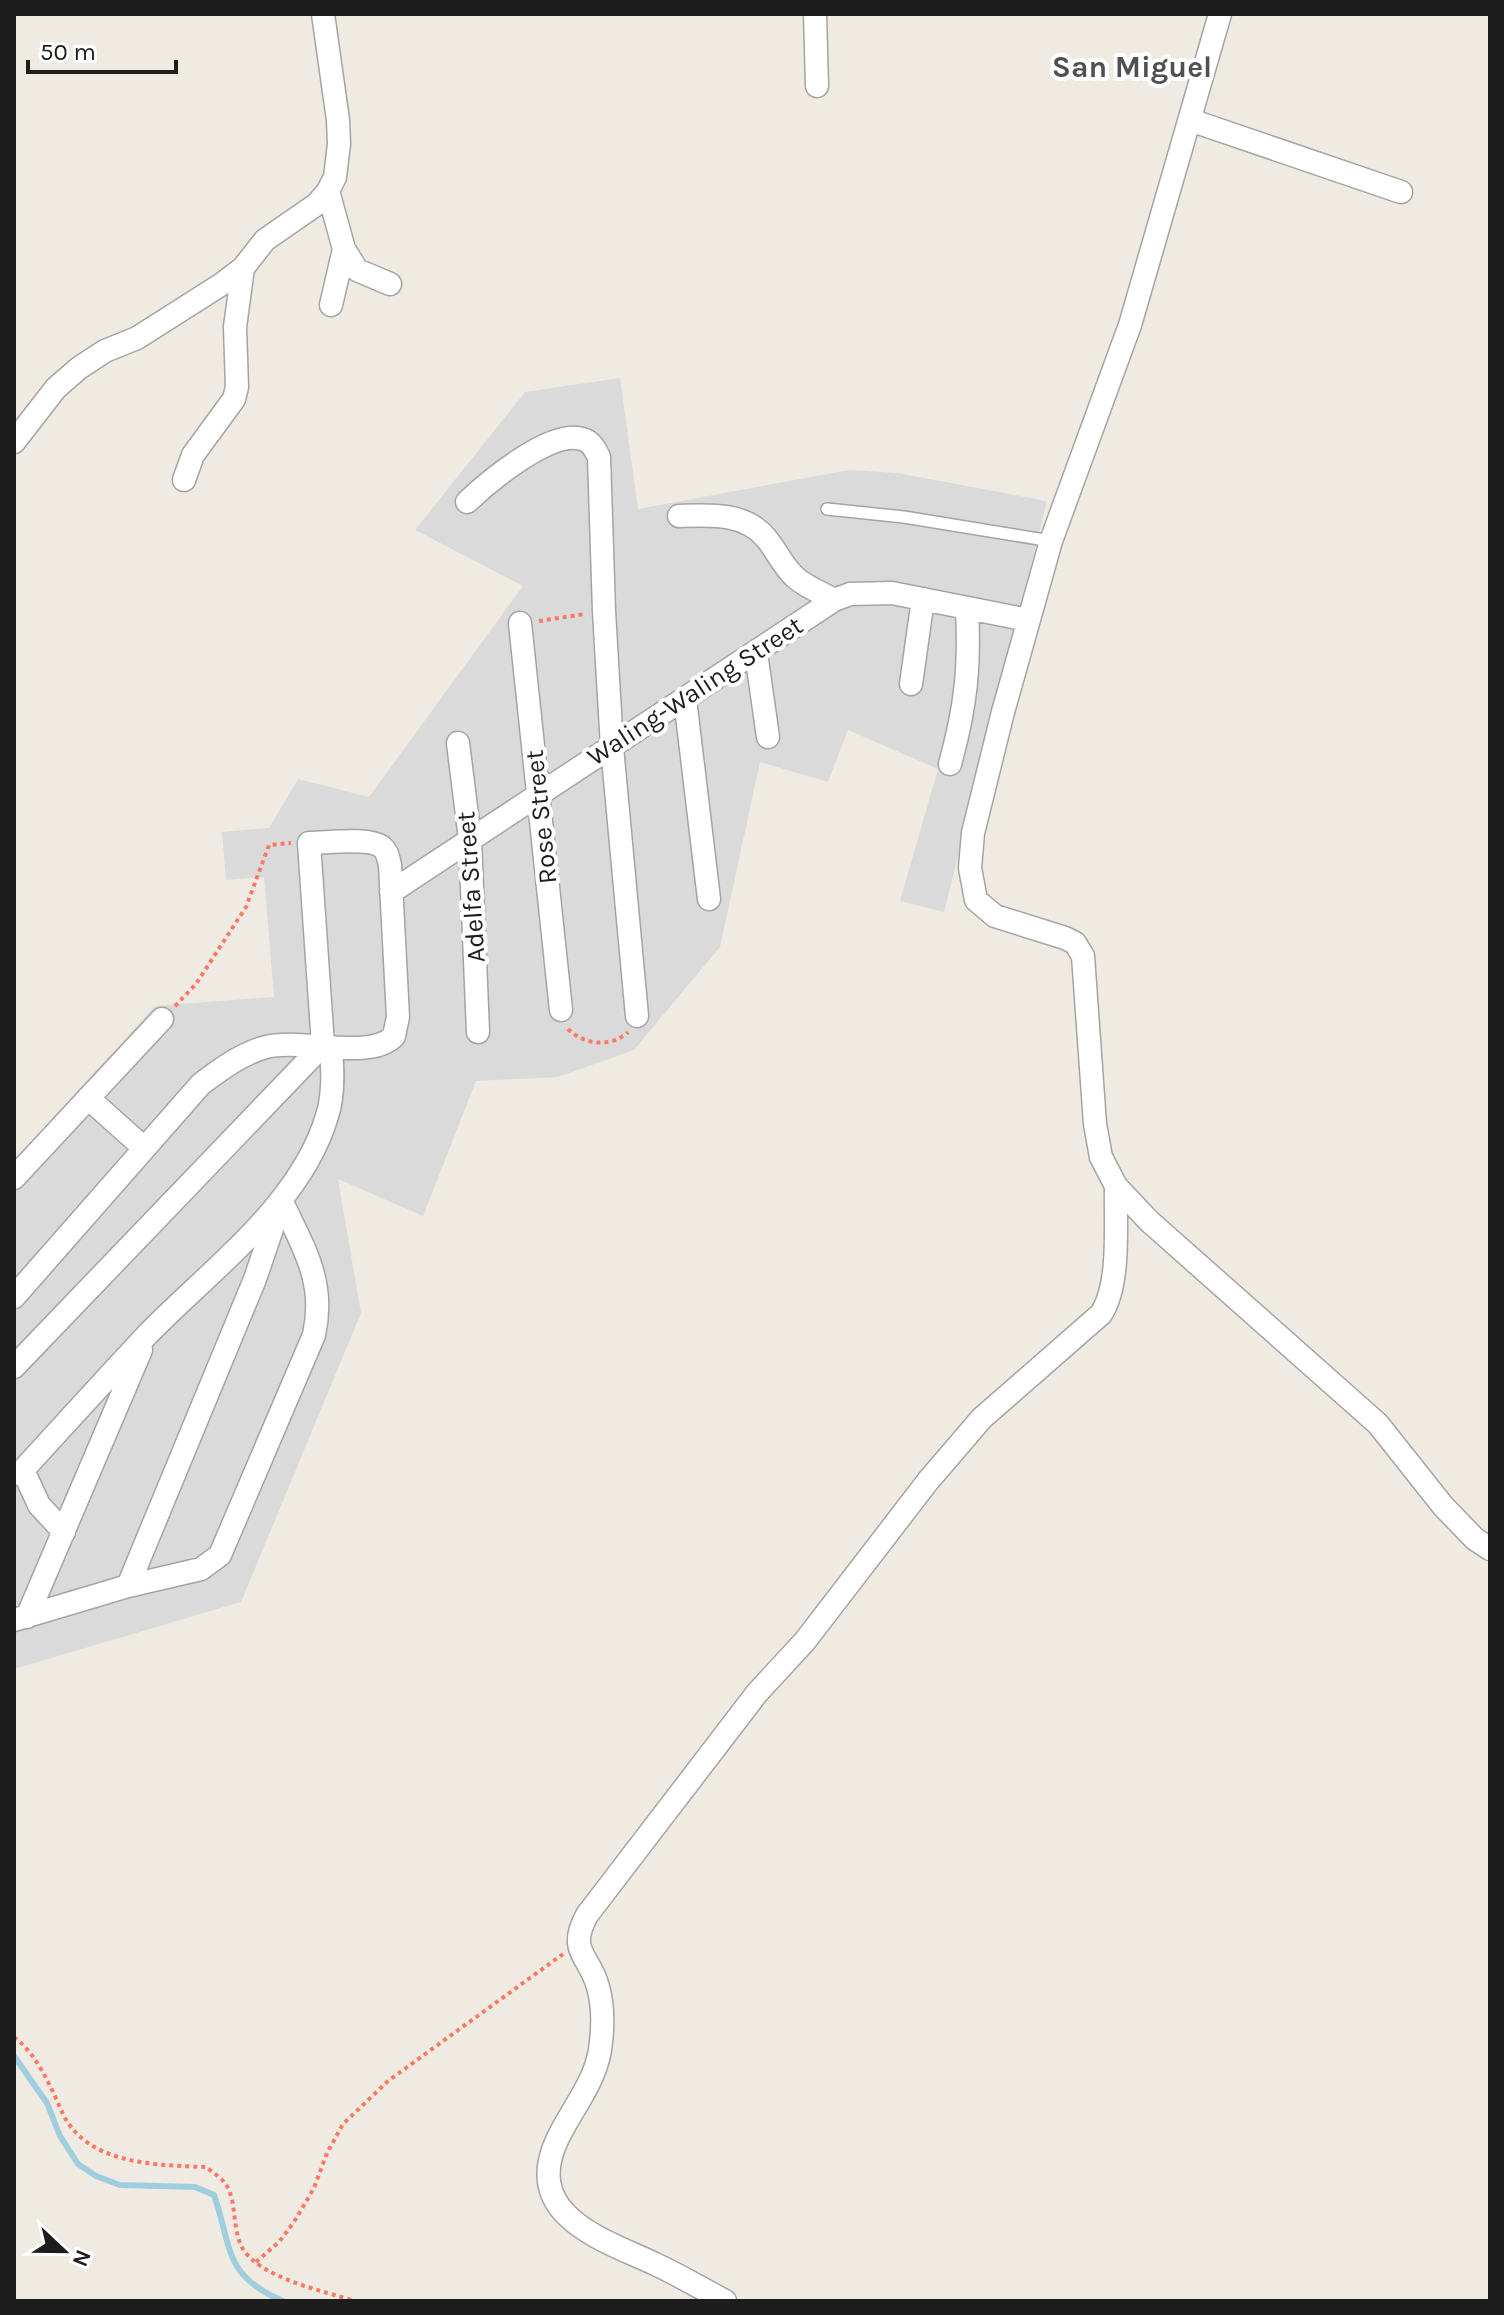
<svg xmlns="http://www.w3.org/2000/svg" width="1504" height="2315" font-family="Karla,sans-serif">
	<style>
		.residential { fill: #dbdada }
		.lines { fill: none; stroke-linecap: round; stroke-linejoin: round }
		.stream { stroke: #a1cede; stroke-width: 6 }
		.service-casing { stroke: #a4a4a4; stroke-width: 14 }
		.minor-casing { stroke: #a4a4a4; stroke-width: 25 }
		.path { stroke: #ff7863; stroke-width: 4; stroke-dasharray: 4 4; stroke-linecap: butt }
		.service { stroke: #fff; stroke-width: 11 }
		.minor { stroke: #fff; stroke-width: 22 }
		.labels { text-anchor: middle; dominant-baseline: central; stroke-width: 8; stroke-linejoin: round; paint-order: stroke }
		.street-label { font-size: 26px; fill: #1d1d1d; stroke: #fff }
		.quarter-label { font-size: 30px; font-weight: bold; fill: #505050; stroke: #fff }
	</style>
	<rect width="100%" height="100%" fill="#efebe2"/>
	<path class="residential" d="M620,378L638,509L849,470L897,473L1047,501L944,912L900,901L938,769L848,730L828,782L760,762L720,947L634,1050L558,1077L476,1081L423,1216L338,1179L361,1313L241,1602L14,1669V1160L155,1006L274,997L264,877L226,880L222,832L269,828L298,779L369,797L523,586L415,530L525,392Z"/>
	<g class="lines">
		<path class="stream" d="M14,2056L47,2103L60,2136L78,2164L96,2176L120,2185L195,2187L214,2195C233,2250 223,2275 283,2301"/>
		<g class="service-casing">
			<path id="service" d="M827,509L904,517L1051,541"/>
		</g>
		<g class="minor-casing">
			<path id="minor" d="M815,14L817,86
				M1220,14L1130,325L1051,541L1003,712L973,833L970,868L976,900L995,916L1065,938L1075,943L1083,956L1095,1124L1101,1157L1116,1186L1149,1221L1378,1424L1443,1506L1475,1539L1490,1549
				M1190,120L1401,192
				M328,191L344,249L357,270L390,284
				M331,305L344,249
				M14,442L56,388L79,368L105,351L137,338L222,284L243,268L265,240L317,204L328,191L335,177L339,144L338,120L323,14
				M184,480L193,455L234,399L237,387L235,327L243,268
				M467,502C488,482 551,429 582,439C591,441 595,449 599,457L604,611L612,747L637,1016
				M679,516C709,515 745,512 766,538C777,551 783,567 796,578C806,587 822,593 834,600
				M520,623L561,1010
				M756,653L768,737
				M911,684L923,599
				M685,699L709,899
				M458,743L470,839L478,1032
				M950,764C966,706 970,667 967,608
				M391,892L834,600L850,594L892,593L1028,620
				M88,1098L144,1148
				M14,1178L162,1019
				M14,1297L201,1084C221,1069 241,1054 266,1047C301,1038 371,1061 394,1036L398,1017L390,865C388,858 388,852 382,847C369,837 327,843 309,843L323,1045L14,1367
				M23,1470L39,1505L64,1532
				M14,1474L23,1470C64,1425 105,1380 147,1335C209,1271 301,1205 327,1116C334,1095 333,1071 331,1049
				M128,1586L255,1279L272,1229L275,1208
				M27,1617L141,1350
				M14,1620L128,1586L201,1569L220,1555L314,1335C326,1281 303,1247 281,1200
				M725,2301C702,2289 679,2275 655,2264C604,2240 522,2216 557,2140C573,2106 598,2080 601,2042C603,2024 603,2004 598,1987C589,1954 567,1952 587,1915L757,1693L805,1641L928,1481L982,1418L1101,1314C1121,1284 1115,1221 1116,1186"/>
		</g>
		<path class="path" d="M539,621L585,614
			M175,1006L196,984L246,907L269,845L291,843
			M568,1029C584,1045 611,1048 628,1032
			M14,2037C38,2055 51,2088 63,2114C88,2165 156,2165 206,2167C213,2173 224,2179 228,2188C237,2207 232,2230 243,2249C261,2278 323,2291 355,2301
			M256,2262L279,2242L294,2222L314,2188L327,2153L343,2124L388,2081L563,1954"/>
		<use href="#service" class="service"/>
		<use href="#minor" class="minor"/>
	</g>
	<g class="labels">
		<g class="street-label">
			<text transform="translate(695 691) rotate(-33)">Waling-Waling Street</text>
			<text transform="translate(541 817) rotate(-96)">Rose Street</text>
			<text transform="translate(471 887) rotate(-94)">Adelfa Street</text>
		</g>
		<g class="quarter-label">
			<text x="1132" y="67">San Miguel</text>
		</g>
	</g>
	<rect width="1504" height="2315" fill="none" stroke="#1d1d1d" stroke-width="32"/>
	<g transform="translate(64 2251) rotate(112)" stroke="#ffffff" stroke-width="6" paint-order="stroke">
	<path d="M0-6L14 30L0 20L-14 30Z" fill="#1d1d1d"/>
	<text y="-12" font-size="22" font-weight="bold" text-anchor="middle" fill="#1d1d1d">N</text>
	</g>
	<path d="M28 60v12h148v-12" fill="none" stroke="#1d1d1d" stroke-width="4"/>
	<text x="40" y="60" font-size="24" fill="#1d1d1d" stroke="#ffffff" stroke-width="6" paint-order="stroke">50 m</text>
</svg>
